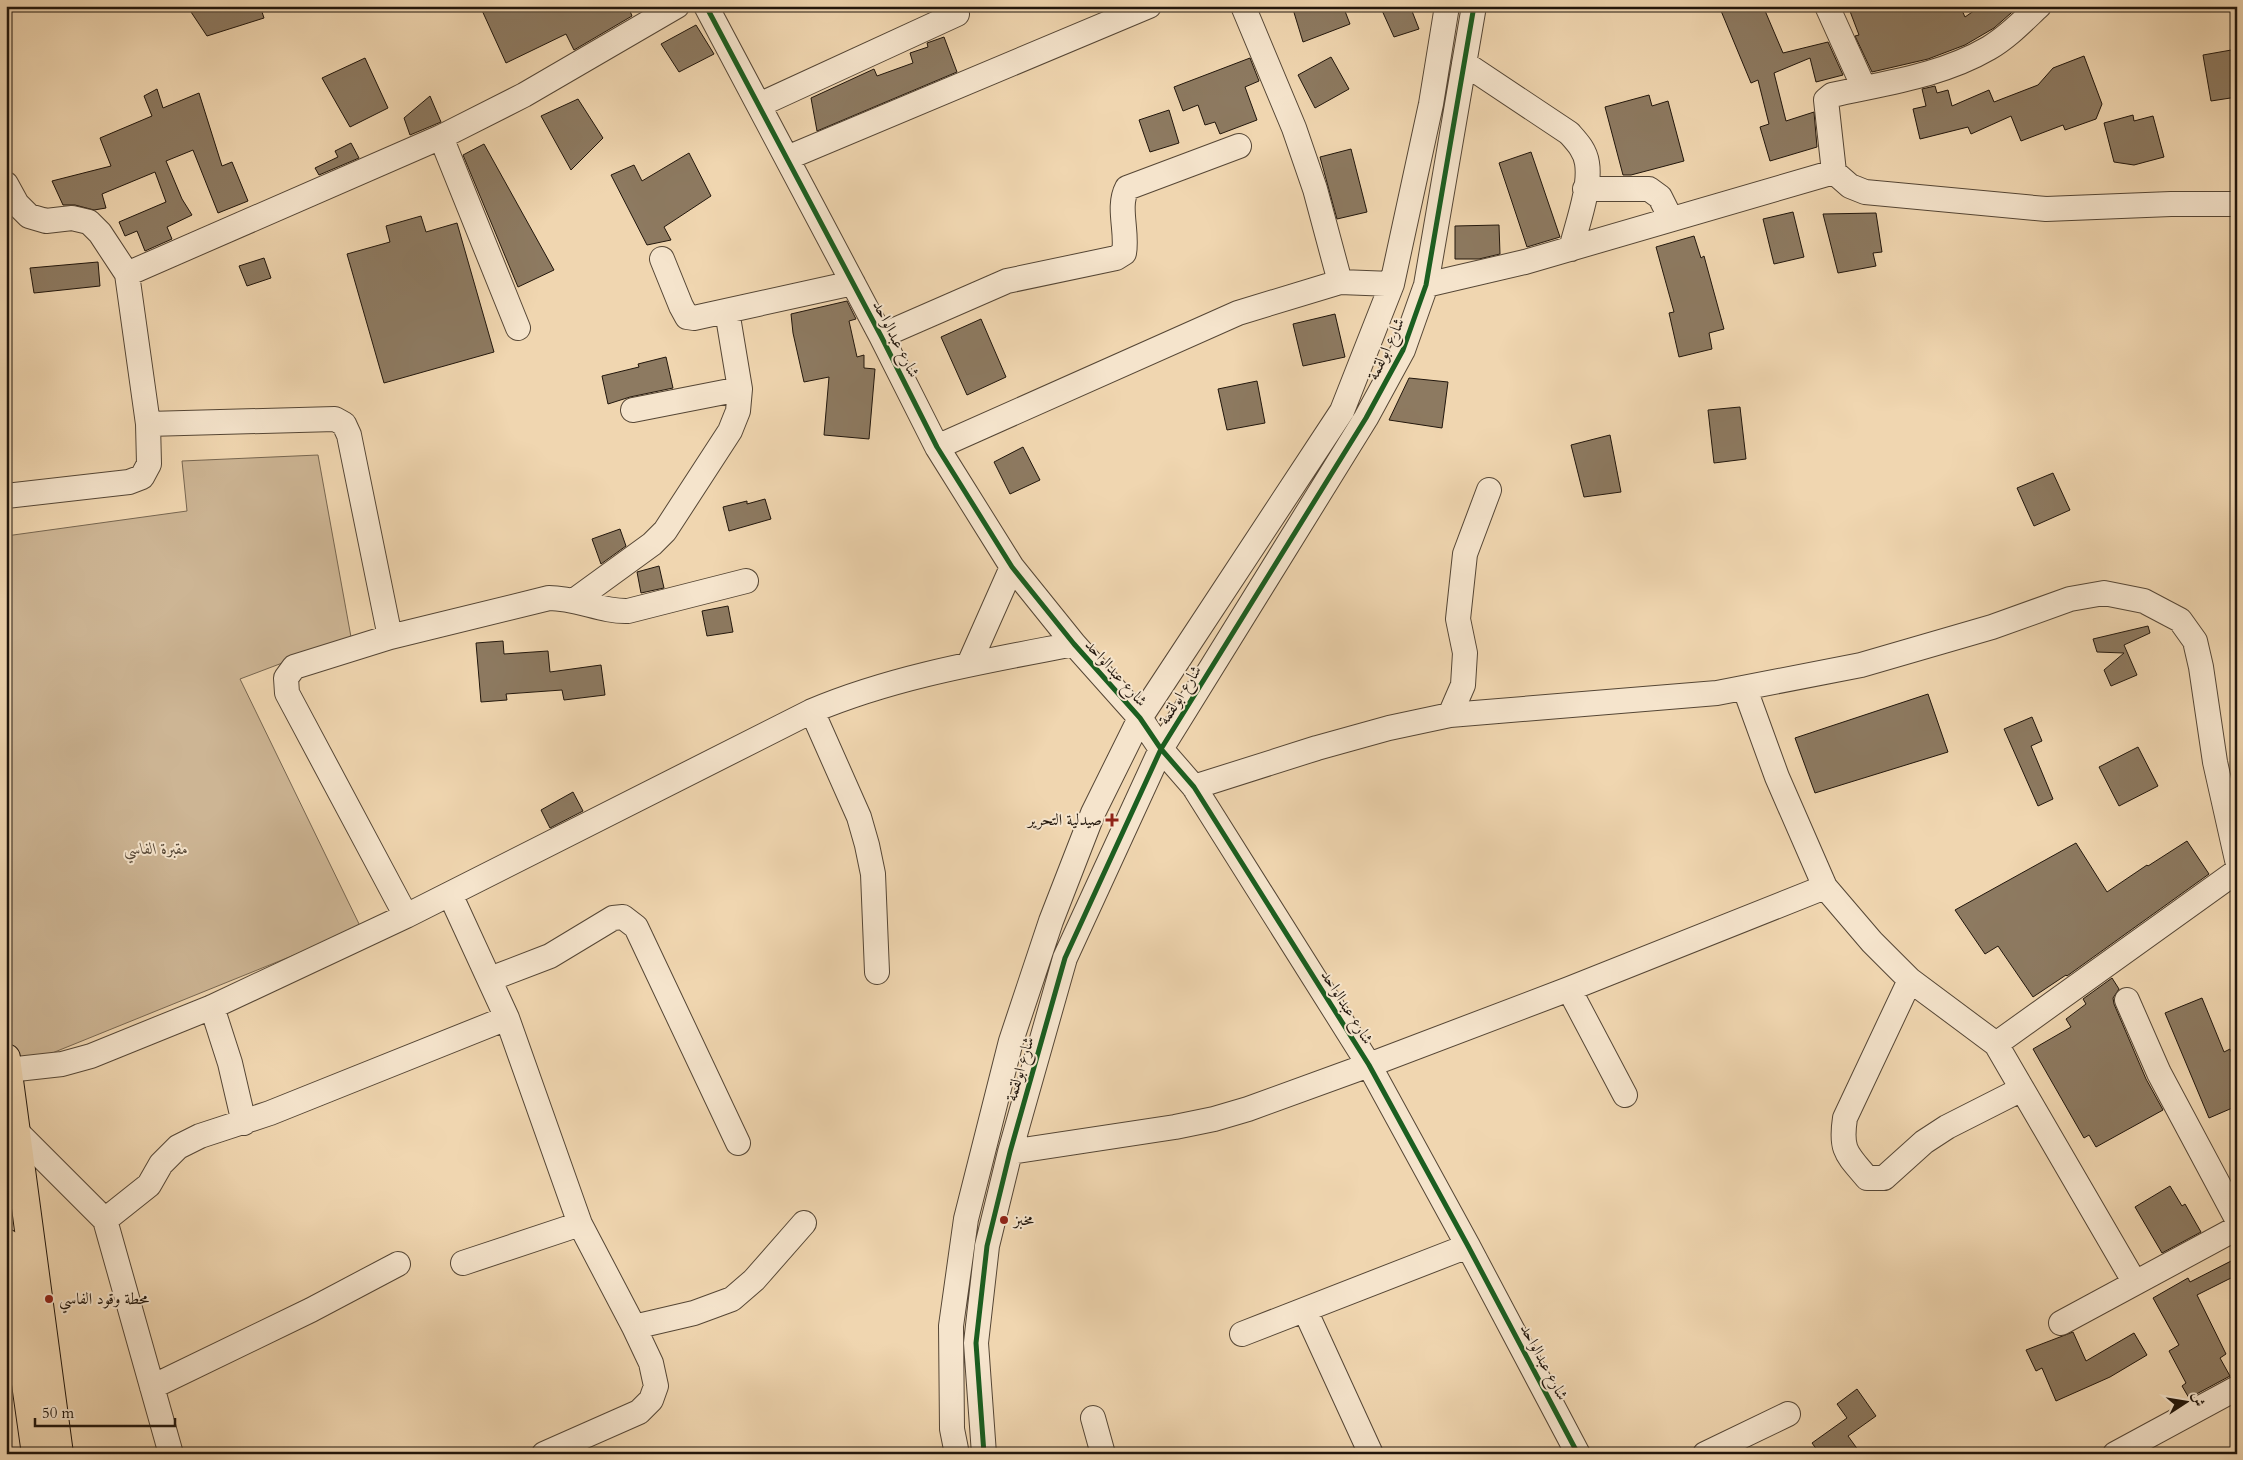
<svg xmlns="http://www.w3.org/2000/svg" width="2243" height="1460" font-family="Cardo,Amiri,serif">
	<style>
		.green { fill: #cdb594; stroke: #776650 }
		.building { fill: #8d7a61; stroke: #21160c }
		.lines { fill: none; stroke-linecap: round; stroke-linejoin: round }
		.minor-casing { stroke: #554635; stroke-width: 26 }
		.major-casing { stroke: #21160c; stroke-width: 30 }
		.minor { stroke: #f5e4cc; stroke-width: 24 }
		.major { stroke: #f0d6b0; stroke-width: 28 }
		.cycleway-casing { stroke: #f5e4cc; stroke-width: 8 }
		.cycleway { stroke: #1b5e20; stroke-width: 5 }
		.poi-dot { fill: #8f2418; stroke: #f5e4cc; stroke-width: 2 }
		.labels { text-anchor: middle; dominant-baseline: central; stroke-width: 4; stroke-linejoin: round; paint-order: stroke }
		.street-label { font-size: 16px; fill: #21160c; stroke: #f5e4cc }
		.poi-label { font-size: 16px; fill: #21160c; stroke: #f5e4cc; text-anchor: start }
		.park-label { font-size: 16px; font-style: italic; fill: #554635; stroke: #f5e4cc }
	</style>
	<rect width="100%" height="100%" fill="#f0d6b0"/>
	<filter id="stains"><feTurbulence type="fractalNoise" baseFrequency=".004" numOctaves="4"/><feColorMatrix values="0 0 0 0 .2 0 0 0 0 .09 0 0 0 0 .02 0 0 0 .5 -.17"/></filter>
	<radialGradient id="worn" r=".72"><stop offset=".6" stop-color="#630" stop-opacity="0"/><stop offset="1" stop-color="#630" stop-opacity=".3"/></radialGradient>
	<path class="green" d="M318,455L351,637L240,679L361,928L30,1062L6,1081V536L187,511L182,461Z"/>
	<path class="building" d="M187,6H260L264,18L207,36Z
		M480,6H628L632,16L574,50L566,34L506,63Z
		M1292,6H1343L1350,24L1303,42Z
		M1380,6H1410L1419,29L1394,37Z
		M1719,6H1763L1783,53L1828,42L1843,75L1816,82L1810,58L1774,73L1786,121L1814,112L1817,147L1770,161L1760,127L1769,124L1758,80L1751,83Z
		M1848,6H1960L1965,17L1981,6H2019L1994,28L1965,45L1928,59L1872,72L1855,36L1859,35Z
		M696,25L714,54L679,72L661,44Z
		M944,37L957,72L817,131L811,98L874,69L877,76L913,63L910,53L928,47L927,43Z
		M2237,49V97L2211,101L2203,55Z
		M2084,56L2102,104L2096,119L2065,130L2063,125L2021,141L2011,116L1971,134L1968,127L1920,139L1913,109L1926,106L1922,89L1935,86L1937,93L1948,90L1952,106L1989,90L1994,102L2038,85L2053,68Z
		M1331,57L1349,89L1315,108L1298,75Z
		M365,58L388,108L350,127L322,78Z
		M1250,58L1259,81L1245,87L1257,120L1220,134L1215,122L1205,125L1198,105L1183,111L1174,87Z
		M157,89L163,108L199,93L222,166L232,162L248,201L218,213L193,150L166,161L182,199L192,215L167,227L172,239L145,251L137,231L125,236L119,222L166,202L155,172L102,194L106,208L94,210L75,205H63L52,181L111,166L100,138L152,116L144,96Z
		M1649,95L1652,106L1668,101L1684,161L1631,175H1623L1605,107Z
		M430,96L441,122L410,135L404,118Z
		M578,99L603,138L571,170L541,116Z
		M1169,110L1179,143L1150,152L1139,120Z
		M2133,115L2134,121L2153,116L2164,157L2134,165L2114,162L2104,123Z
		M351,143L359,158L319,175L315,168L338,157L335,151Z
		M484,144L554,270L518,287L463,155Z
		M1351,149L1367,212L1337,219L1320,157Z
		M1531,152L1560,237L1527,247L1499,163Z
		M689,153L711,196L664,227L671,240L647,245L611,175L634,165L642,181Z
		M1793,212L1804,257L1774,264L1763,219Z
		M1876,213L1882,252L1873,253L1876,266L1838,273L1823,214Z
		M421,216L426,232L457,223L494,352L384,383L347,254L390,242L386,226Z
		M1499,225L1500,254L1479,259H1455V226Z
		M1694,236L1701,258L1704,256L1724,329L1709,333L1712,349L1679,357L1669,313L1674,312L1656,247Z
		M264,258L271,278L247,286L239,266Z
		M98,262L100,286L34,293L30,268Z
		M847,301L856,319L849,321L857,357L864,355V368L875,369L869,439L824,435L829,377L804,382L793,333L791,314Z
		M1335,314L1345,357L1303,366L1293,324Z
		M981,319L1006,377L967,395L941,337Z
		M666,357L673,388L630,397L608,404L602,376L639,367L638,364Z
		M1409,378L1448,382L1442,428L1389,420Z
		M1257,381L1265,423L1227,430L1218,389Z
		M1740,407L1746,459L1714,463L1708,410Z
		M1610,435L1621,492L1584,497L1571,445Z
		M1023,447L1040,480L1010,494L994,462Z
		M2053,473L2070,510L2034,526L2017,488Z
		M765,499L771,519L729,531L723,507L747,501V504Z
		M620,529L626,546L601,564L592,539Z
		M659,566L664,588L641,593L637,572Z
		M728,606L733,632L707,636L702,611Z
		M2148,626L2150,633L2124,645L2137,675L2111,686L2104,670L2124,653L2097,652L2093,639Z
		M503,641L504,654L548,651L550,672L601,665L605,695L564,700L562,690L506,694L507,700L481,702L476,643Z
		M1928,694L1948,752L1815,793L1795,738Z
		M2032,717L2042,741L2031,746L2053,799L2038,806L2004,729Z
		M2138,747L2158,786L2119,806L2099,767Z
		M573,792L583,811L550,828L541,810Z
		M2187,841L2209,874L2067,976L2066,975L2033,997L1998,946L1985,954L1955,910L2076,843L2107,892L2147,865L2148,866Z
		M2112,978L2119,989L2113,998L2114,1004L2146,1079L2163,1110L2096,1147L2089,1135L2084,1138L2033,1049L2071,1027L2066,1019L2086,1004L2083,999Z
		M2202,998L2224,1052L2230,1049L2237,1065V1106L2209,1118L2165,1013Z
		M2170,1186L2182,1206L2185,1204L2201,1232L2162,1253L2135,1207Z
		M2237,1258V1275L2197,1295L2226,1354L2220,1358L2230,1376L2189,1398L2182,1386L2186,1383L2169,1351L2179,1345L2153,1298L2188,1278L2190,1282Z
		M2073,1332L2086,1361L2134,1333L2147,1355L2110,1377L2056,1401L2042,1368L2036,1371L2026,1350Z
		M1857,1389L1876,1416L1848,1436L1861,1454H1820L1812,1443L1847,1418L1837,1404Z"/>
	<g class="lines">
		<g class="minor-casing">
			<path id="minor" d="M706,6L881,336L937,447L1012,567L1074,644L1140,718L1161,749L1194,787L1369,1065L1468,1246L1578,1454
				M1243,6L1294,128L1315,189L1340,282
				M1827,6L1864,88
				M1464,63L1569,133C1577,142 1585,150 1587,163C1591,187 1577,225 1571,249
				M759,105L957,14
				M441,137L518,328
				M787,158L1149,6
				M1834,172L1826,100L1832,95C1885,83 1941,76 1989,48C2008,37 2023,21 2039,6
				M6,184L17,204L29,216L46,221L72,218L89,222L100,233L127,274L148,424L149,464L142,477L129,482L6,496
				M1585,189H1649L1660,197L1671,219
				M662,259L681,306L687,317L694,318L853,283
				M127,274L441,137L524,95L677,6
				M1426,285L1525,262L1834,172L1850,186L1865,192L2046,209L2171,204H2237
				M881,336L1007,281L1116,258L1124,253C1128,232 1117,207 1127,188L1239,146
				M633,410L740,389
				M148,424L335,419L344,424L349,435L390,637
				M937,447L1238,313L1340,282L1392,284
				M575,600L652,544L665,531L730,431L738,411L740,389L727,311
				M969,664L1012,567
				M1745,689L1777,777L1825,887L1872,942L1910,980L1996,1044L2135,1283
				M812,711L859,817L867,845L873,874L877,972
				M1450,715L1463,685L1465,653L1458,619L1465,554L1489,490
				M1194,787L1317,748L1389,728L1450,715L1717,693L1861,665L1992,627L2070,599L2104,593L2144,601L2180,620L2195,641L2201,667L2215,762L2237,860
				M450,894L507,1018L580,1224L634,1327L651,1363L656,1386L651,1400L639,1412L544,1454
				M406,916L287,693L286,678L294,667L390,637L549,598C577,598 602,612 628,611L746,581
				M490,979L550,956L613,918L623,917L636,927L738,1143
				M1910,980L1845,1118C1840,1151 1847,1154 1867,1178H1884L1924,1142L1947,1127L2022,1089
				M1569,989L1625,1095
				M2127,1000L2159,1073L2237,1219
				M212,1007L230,1063L244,1123
				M1996,1044L2237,871
				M8,1070L62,1064L91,1056L212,1007L406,916L812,711C895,676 986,661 1074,644
				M6,1131L17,1132L105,1220L149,1185L161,1164L178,1147L200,1136L270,1113L507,1018
				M1010,1152L1175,1127L1214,1119L1248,1109L1369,1065L1569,989L1825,887
				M105,1220L171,1454
				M463,1263L580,1224
				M1305,1310L1371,1454
				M2061,1323L2237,1228
				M634,1327L694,1313L732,1299L754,1280L804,1223
				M1242,1334L1468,1246
				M152,1387L311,1310L398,1264
				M1093,1418L1103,1454
				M957,1454L952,1429L951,1326L966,1219L1011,1041L1051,921L1093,813L1140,718L1342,411L1392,284L1431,104L1447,6
				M984,1454L976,1343L987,1246L1010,1152L1065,958L1161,749L1366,418L1403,350L1426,285L1474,6
				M1705,1454L1788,1414
				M2115,1454L2237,1388"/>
		</g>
		<g class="major-casing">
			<path id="major" d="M6,1058L59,1454
				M6,1243L36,1454"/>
		</g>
		<use href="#minor" class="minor"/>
		<use href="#major" class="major"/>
		<g class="cycleway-casing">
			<path id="cycleway" d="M706,6L881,336L937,447L1012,567L1074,644L1140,718L1161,749L1194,787L1369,1065L1468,1246L1578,1454
				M984,1454L976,1343L987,1246L1010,1152L1065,958L1161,749L1366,418L1403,350L1426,285L1474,6"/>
		</g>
		<use href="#cycleway" class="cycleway"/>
	</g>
	<g class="poi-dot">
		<path d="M1109.5 812.5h5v5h5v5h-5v5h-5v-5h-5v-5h5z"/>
		<circle cx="1004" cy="1220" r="5"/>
		<circle cx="49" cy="1299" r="5"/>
	</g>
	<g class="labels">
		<g class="street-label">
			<text transform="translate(896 339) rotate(63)">شارع عبدالواحد</text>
			<text transform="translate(1386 349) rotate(-65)">شارع ابولقمة</text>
			<text transform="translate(1116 673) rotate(48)">شارع عبدالواحد</text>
			<text transform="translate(1180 695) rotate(-58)">شارع ابولقمة</text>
			<text transform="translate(1347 1007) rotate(58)">شارع عبدالواحد</text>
			<text transform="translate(1020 1069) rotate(-74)">شارع ابولقمة</text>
			<text transform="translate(1544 1362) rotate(62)">شارع عبدالواحد</text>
		</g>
		<g class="poi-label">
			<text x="1102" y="820" text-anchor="end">صيدلية التحرير</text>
			<text x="1014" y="1220">مخبز</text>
			<text x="59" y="1299">محطة وقود الفاسي</text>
		</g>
		<g class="park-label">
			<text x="156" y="849">مقبرة الفاسي</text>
		</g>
	</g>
	<rect width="2243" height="1460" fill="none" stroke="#f0d6b0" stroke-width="25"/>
	<rect x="8" y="8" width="2228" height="1445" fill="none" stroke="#21160c" stroke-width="2.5"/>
	<rect x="12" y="12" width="2218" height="1435" fill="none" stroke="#21160c"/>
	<g transform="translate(2186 1402) rotate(78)" stroke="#f5e4cc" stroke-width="4" paint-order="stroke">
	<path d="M0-4L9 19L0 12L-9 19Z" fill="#21160c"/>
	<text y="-8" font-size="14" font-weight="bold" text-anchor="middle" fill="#21160c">ش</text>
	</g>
	<path d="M35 1418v8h140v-8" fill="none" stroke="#21160c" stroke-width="2.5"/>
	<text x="42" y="1418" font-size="15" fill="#21160c" stroke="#f5e4cc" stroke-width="4" paint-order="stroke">50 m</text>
	<rect width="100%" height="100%" filter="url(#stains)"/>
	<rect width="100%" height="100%" fill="url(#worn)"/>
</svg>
